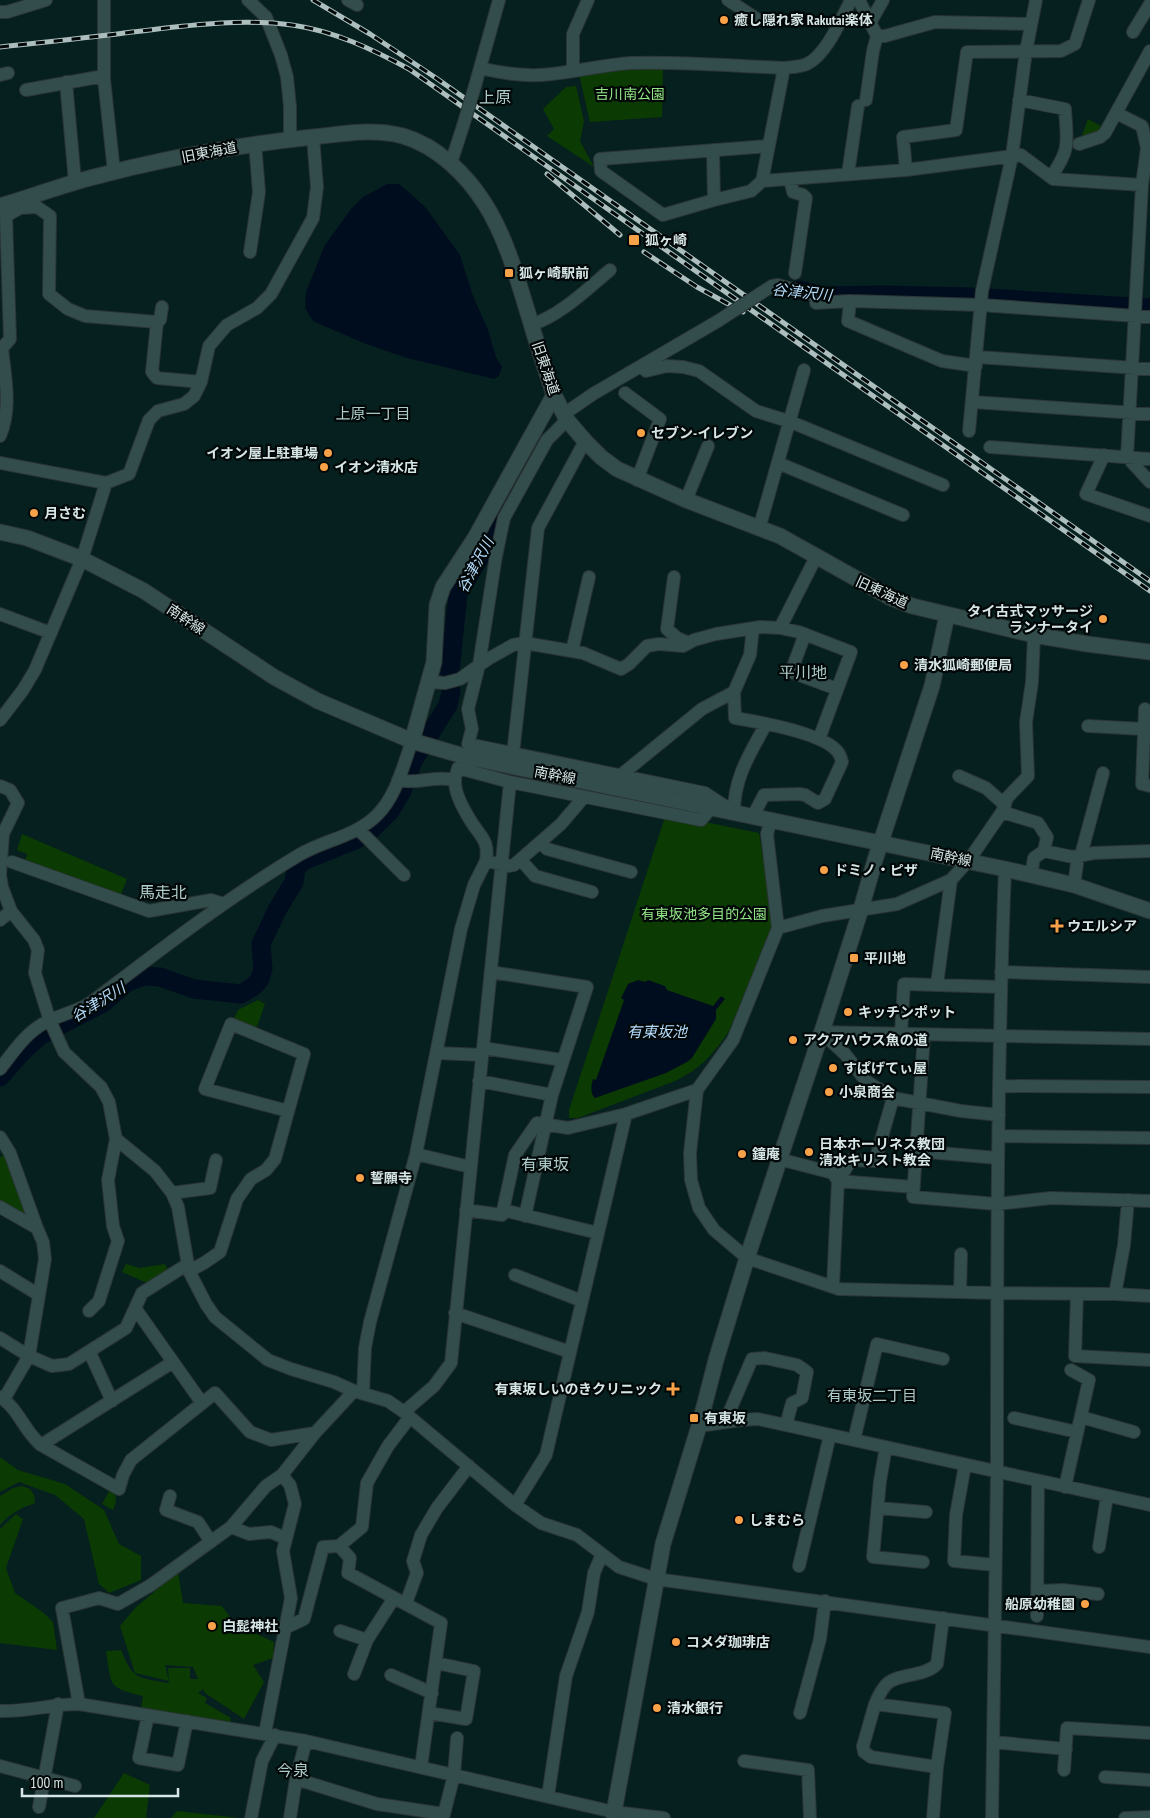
<svg xmlns="http://www.w3.org/2000/svg" width="1150" height="1818" font-family="'PT Sans Narrow','Noto Sans JP',sans-serif">
	<style>
		.green { fill: #0b3b03 }
		.water { fill: #000d1e }
		.lines { fill: none; stroke-linecap: round; stroke-linejoin: round }
		.river { stroke: #000d1e; stroke-width: 19 }
		.street-casing { stroke: #2b3535; stroke-width: 14 }
		.secondary-casing { stroke: #2b3535; stroke-width: 17 }
		.street { stroke: #324d4c; stroke-width: 12 }
		.secondary { stroke: #324d4c; stroke-width: 15 }
		.rail-casing { stroke: #adbebe; stroke-width: 5 }
		.rail { stroke: #010807; stroke-width: 3; stroke-dasharray: 9; stroke-linecap: butt }
		.street-bridge-casing { stroke: #2b3535; stroke-width: 14; stroke-linecap: butt }
		.street-bridge { stroke: #324d4c; stroke-width: 12 }
		.poi-dot { fill: #f7a149; stroke: #010807; stroke-width: 2 }
		.labels { text-anchor: middle; dominant-baseline: central; stroke-width: 4.5; stroke-linejoin: round; paint-order: stroke }
		.poi-label { font-size: 14px; font-weight: bold; fill: #d6e5e5; stroke: #010807; text-anchor: start }
		.park-label { font-size: 14px; fill: #94e687; stroke: #010807 }
		.street-label { font-size: 14px; fill: #d6e5e5; stroke: #010807 }
		.water-label { font-size: 15px; font-style: italic; fill: #b5dbfb; stroke: #010807 }
		.neighbourhood-label { font-size: 15px; fill: #adcbc9; stroke: #010807 }
		.quarter-label { font-size: 16px; fill: #adcbc9; stroke: #010807 }
	</style>
	<rect width="100%" height="100%" fill="#05201f"/>
	<path class="green" d="M663,68L662,117L590,122L579,74L631,69Z
		M576,86L584,121L580,141L594,167L547,136L554,129L543,109L566,87Z
		M1088,119L1103,127L1100,134L1081,138Z
		M666,814L759,833L774,922L729,1031C715,1053 699,1070 675,1081L578,1118H569V1110Z
		M22,834L127,879L120,897L24,863L27,854L17,850Z
		M258,1000L265,1004L256,1029L234,1019L238,1010Z
		M4,1155L29,1215L26,1218L0,1202V1157Z
		M126,1264L140,1268L165,1264L168,1270L147,1283L122,1272Z
		M0,1457L18,1470L65,1484L104,1510L119,1544L141,1556V1580L109,1593L99,1584L84,1519L55,1495L19,1482L0,1492Z
		M22,1486L30,1489L34,1495L35,1503L22,1508L9,1516L0,1525V1496L13,1488Z
		M110,1490C118,1496 117,1500 113,1510L102,1504Z
		M16,1514L23,1519L6,1568L15,1593L44,1613L53,1622L57,1650L0,1643V1529Z
		M178,1572L183,1603L222,1606L235,1624L274,1642L273,1658L253,1665L264,1682L244,1719L205,1693L203,1689L198,1693L207,1698L205,1703L231,1718L230,1723L141,1709L143,1696C107,1687 112,1687 106,1651L121,1650C133,1680 137,1677 167,1683L169,1682L168,1668H190V1679H198L193,1667L165,1665L169,1681L135,1673L120,1626L136,1607Z
		M124,1773L150,1785L146,1818H94Z
		M177,1811L231,1817L237,1818H171Z"/>
	<path class="water" d="M387,184H399L412,195L426,208L460,255L473,296L488,330L496,357L502,367L499,376L494,379L407,358L366,344L313,321L305,308L306,292L325,245L351,209L363,197Z
		M638,980L645,982L648,980L665,986L667,990L713,1006L721,996L725,999L716,1010V1019L692,1058L687,1062L666,1073L595,1098C590,1094 591,1085 593,1079L596,1080L624,1000L621,998L628,984Z"/>
	<g class="lines">
		<path class="river" d="M799,290L823,296L882,295L972,297L1150,308
			M0,1077L22,1052L41,1035L103,1003L126,983L135,979L145,976L160,977L194,989L241,994L254,986L260,979L263,968L261,944L277,910L294,882L296,869L303,861L355,840L369,832L390,811L402,791L413,761L448,705L451,692L450,671L458,594L483,552L494,526L510,498"/>
		<g class="street-casing">
			<path id="street" d="M104,0V79L114,172
				M248,0L266,17L281,55L287,77L290,107V139
				M348,0L357,5
				M728,0L757,19
				M859,0L877,36H885L935,22L1031,24
				M0,12H7L46,0
				M870,23L883,0
				M1133,32L1150,4
				M480,68C504,74 528,77 552,74C579,71 604,65 631,63C682,61 733,66 784,68C792,67 800,67 807,64C827,54 841,19 851,0
				M573,71V34L588,0
				M0,75L8,73
				M66,82L75,182
				M475,86L499,0
				M26,90L104,76
				M866,100L873,51L877,36
				M1019,100L1065,109C1067,143 1071,148 1051,177
				M1116,113L1142,126L1147,148L1142,185L1127,457L1150,482
				M1079,144L1100,137L1105,133L1150,51
				M769,146L600,159L601,171L663,215L714,200L751,191L762,181L784,68
				M713,150L714,200
				M451,163L463,126
				M906,170L903,137L956,130L967,52L1061,51L1075,44L1089,0
				M848,174L858,106
				M790,179L793,192L803,195L806,198L795,273
				M762,181L906,170L1021,155L1053,179L1142,185
				M20,208L37,207L50,216L49,294L68,309L85,316L157,322
				M250,252L259,192L255,143
				M772,286L778,285L817,296L816,303L850,301L981,305L1150,317
				M850,301L848,321L942,361L976,366
				M162,307L160,320L157,322L152,372L157,378L201,382
				M531,325C561,315 586,290 610,270
				M977,357L1150,369
				M643,366L646,371L667,366L683,367L699,371L756,411L791,422L943,485
				M625,393L660,419L637,480
				M972,402L1150,414
				M564,414L593,394L718,321
				M567,420L547,440L504,518L496,556L479,665L468,709L472,729L468,744L705,793L731,810
				M969,431L982,291L1012,156L1026,51L1036,0
				M0,436C12,408 5,377 2,348L10,339L6,216L20,208L19,200
				M990,447L1150,459
				M1104,455L1086,494L1150,516
				M0,463L106,483
				M778,463L903,515
				M686,500L708,446
				M759,529L804,370
				M674,577L667,629L677,638L689,643
				M0,614L51,633
				M780,628L816,557
				M805,634L791,672L837,689
				M572,651L589,577
				M429,682L445,683L460,679L488,659L513,645L525,643L583,653L621,669L629,664L647,646L659,644L683,646L694,640L716,634L760,627L780,628L799,632L851,652L819,739
				M734,692L735,718C759,722 822,733 837,751C839,753 841,758 842,762L825,799L818,803L805,795L799,794L764,795L753,816
				M1145,709L1142,784L1150,786
				M0,720L23,690L35,670L82,559L106,483L129,474L149,420L158,411L184,404L194,396L201,382L209,346L227,325L257,308L271,294L313,218L317,187L313,137
				M1088,726L1143,729
				M513,754L538,528L585,441
				M621,775L702,709L734,692L750,655L753,628
				M959,776L986,788L1005,805
				M398,780C417,785 435,775 454,780
				M0,786L10,790L18,803L3,834L0,875L2,887L11,911L34,940L38,950L35,973L50,1021L64,1052L101,1087L109,1102L116,1139L155,1171L172,1193L178,1207L189,1271L206,1304L215,1317L268,1360L291,1369L334,1382L354,1391L388,1401L404,1412L515,1505L541,1523L577,1535L619,1567L656,1579L1150,1647
				M734,812C734,777 750,754 766,724
				M1002,812L1038,823L1047,837L1044,851
				M358,829L404,875
				M541,842L547,849L631,872
				M1081,855L1103,773
				M521,860L535,876L592,892
				M486,861C489,841 482,838 472,823C465,812 454,793 455,780C455,776 457,772 458,768L510,782L701,820L712,807
				M12,862L149,911L211,900L224,904
				M1031,875L1034,858L1044,851L1073,857L1094,853L1150,851
				M1074,885L1078,856
				M0,920L11,911
				M778,928L822,916L897,904L951,880L969,860L1002,812L1007,798L1028,776L1026,722L1032,682L1034,635
				M491,972L587,987L552,1095L525,1216
				M1001,972L1150,977
				M937,984L951,880
				M821,1032L1150,1039
				M821,1032L845,1054L866,1081L893,1098L961,1111L999,1115
				M901,1033L904,984L1001,987
				M924,1035L913,1197L997,1204L1051,1198L1150,1201
				M483,1048L562,1060
				M437,1053L482,1055
				M0,1069C11,1055 23,1037 38,1027C54,1015 77,1013 93,1001C160,950 227,898 299,855C324,840 354,837 376,816C396,797 403,766 412,741
				M479,1081L552,1095
				M999,1086L1150,1087
				M697,1090L690,1153L691,1180L699,1208L714,1230L747,1258L839,1289L996,1293L1115,1294L1150,1296
				M999,1136L1150,1138
				M0,1137L10,1153L37,1228
				M916,1151L998,1158
				M416,1154L470,1167
				M779,1159L833,1173L838,1181L914,1187
				M172,1193L210,1188L216,1160
				M0,1207L37,1228L43,1242L45,1259L29,1356L4,1399
				M466,1210L502,1215L515,1155L537,1123L568,1128L626,1114
				M503,1210L598,1233
				M0,1271L39,1295
				M189,1271L204,1263L220,1252L237,1199L251,1179L266,1170L275,1159L304,1054L231,1024L205,1089L288,1111
				M515,1275L582,1301
				M833,1286L838,1181L851,1160L875,1161L893,1098
				M960,1292L961,1254
				M1077,1294L1075,1356L1150,1360
				M1115,1294L1124,1245L1128,1200
				M135,1308L202,1403
				M89,1311L99,1301L118,1241L113,1226L108,1180L116,1139
				M455,1313L570,1352
				M0,1338L29,1356L52,1366L69,1364L126,1328L142,1293L188,1264
				M90,1353L112,1401
				M354,1391L315,1433L282,1475L266,1486L231,1527L151,1585L118,1604L99,1598L62,1608L79,1704L306,1741L614,1812L664,1818
				M363,1393L365,1348L370,1322L416,1154L461,929L474,885L486,861L509,866L514,865L561,824L584,797
				M0,1397C19,1409 24,1431 41,1445L119,1489L123,1475L131,1460L215,1393L250,1432L271,1440L315,1433
				M404,1412L434,1386L451,1363L510,782
				M1081,1417L1134,1432
				M1014,1418L1077,1432
				M725,1422L752,1359L765,1358L797,1365L807,1372L802,1398L792,1403L786,1425
				M699,1426L741,1420L758,1419L1150,1505
				M854,1440L877,1344L943,1359
				M41,1445L173,1362
				M886,1447L880,1481L873,1557L923,1562
				M965,1465L956,1515L954,1561L995,1565
				M1065,1487L1089,1380L1071,1370
				M170,1496L166,1510L198,1522L211,1542
				M515,1505L546,1455L626,1114L697,1090L733,1040L778,928L767,834L771,820
				M878,1508L926,1512
				M231,1527L249,1534L271,1532L285,1538
				M339,1546L350,1558L348,1573L441,1623L421,1767
				M1099,1547L1107,1496
				M799,1566L830,1435
				M1038,1591L1063,1590L1098,1594
				M406,1603L417,1573L413,1561L421,1535L437,1508L469,1466
				M1037,1616L1038,1481
				M285,1628L304,1619L323,1547L339,1546L362,1527L367,1483L388,1446L410,1417
				M340,1631L367,1640
				M354,1674L367,1640L394,1598
				M391,1675L432,1693
				M875,1704C878,1697 882,1688 888,1683C900,1673 925,1677 937,1664L943,1618
				M0,1711C27,1712 52,1704 79,1704
				M429,1713L466,1719L474,1671L436,1663
				M800,1713L820,1639L825,1601
				M148,1715L139,1758L178,1765L187,1721
				M265,1733L291,1598L283,1551L295,1504L290,1485L282,1475
				M993,1742L1066,1749
				M744,1761L808,1770L810,1818
				M0,1766L75,1786
				M1064,1770L1067,1728L1150,1733
				M1105,1777L1150,1780
				M296,1779L377,1804L444,1814
				M548,1796L566,1676L588,1612L594,1573L602,1554
				M39,1807L58,1704
				M251,1818L262,1761L275,1735
				M290,1818L296,1779L306,1741
				M443,1818L454,1775L457,1738
				M933,1818L937,1767L945,1713L875,1704L863,1746L864,1752L871,1757L937,1767
				M992,1818C993,1702 996,1586 997,1470C997,1269 997,1069 1005,869
				M1125,1818L1150,1817"/>
		</g>
		<g class="secondary-casing">
			<path id="secondary" d="M0,206C30,197 60,186 90,178C163,158 238,145 313,137C342,134 373,128 403,136C437,146 466,174 485,204C507,239 518,281 530,320C537,345 546,370 554,395L567,420L585,441L601,457L617,469L686,500L780,536L891,598L912,606L1034,635L1087,644L1150,652
				M0,532L27,538L82,559L144,591L274,677L318,701L412,741L467,757L1005,869L1074,885L1150,911
				M412,741L434,662L437,605L443,587L475,538L554,395
				M614,1818V1812L663,1544L699,1426L716,1360L747,1258L827,1016L861,909L875,860L932,686L947,615"/>
		</g>
		<use href="#street" class="street"/>
		<use href="#secondary" class="secondary"/>
		<g class="rail-casing">
			<path id="rail" d="M313,0L370,34L436,78L1150,581
				M0,47C44,42 88,38 132,32C185,26 239,18 292,25C334,31 372,49 409,69L1150,591
				M547,174L620,235
				M644,252L697,287L743,312"/>
		</g>
		<use href="#rail" class="rail"/>
		<g class="street-bridge-casing">
			<path id="street-bridge" d="M463,126L475,86
				M718,321L772,286"/>
		</g>
		<use href="#street-bridge" class="street-bridge"/>
	</g>
	<g class="poi-dot">
		<circle cx="724" cy="20" r="5"/>
		<rect x="628" y="234" width="12" height="12" rx="2.5"/>
		<rect x="504" y="268" width="10" height="10" rx="2.5"/>
		<circle cx="641" cy="433" r="5"/>
		<circle cx="328" cy="453" r="5"/>
		<circle cx="324" cy="467" r="5"/>
		<circle cx="34" cy="513" r="5"/>
		<circle cx="1103" cy="619" r="5"/>
		<circle cx="904" cy="665" r="5"/>
		<circle cx="824" cy="870" r="5"/>
		<path d="M1054.5 918.5h5v5h5v5h-5v5h-5v-5h-5v-5h5z"/>
		<rect x="849" y="953" width="10" height="10" rx="2.5"/>
		<circle cx="848" cy="1012" r="5"/>
		<circle cx="793" cy="1040" r="5"/>
		<circle cx="833" cy="1068" r="5"/>
		<circle cx="829" cy="1092" r="5"/>
		<circle cx="809" cy="1152" r="5"/>
		<circle cx="742" cy="1154" r="5"/>
		<circle cx="360" cy="1178" r="5"/>
		<path d="M670.5 1381.5h5v5h5v5h-5v5h-5v-5h-5v-5h5z"/>
		<rect x="689" y="1413" width="10" height="10" rx="2.5"/>
		<circle cx="739" cy="1520" r="5"/>
		<circle cx="1085" cy="1604" r="5"/>
		<circle cx="212" cy="1626" r="5"/>
		<circle cx="676" cy="1642" r="5"/>
		<circle cx="657" cy="1708" r="5"/>
	</g>
	<g class="labels">
		<g class="poi-label">
			<text x="734" y="20">癒し隠れ家 Rakutai楽体</text>
			<text x="645" y="240">狐ヶ崎</text>
			<text x="519" y="273">狐ヶ崎駅前</text>
			<text x="651" y="433">セブン-イレブン</text>
			<text x="318" y="453" text-anchor="end">イオン屋上駐車場</text>
			<text x="334" y="467">イオン清水店</text>
			<text x="44" y="513">月さむ</text>
			<text x="1093" y="611" text-anchor="end">タイ古式マッサージ<tspan x="1093" dy="16">ランナータイ</tspan></text>
			<text x="914" y="665">清水狐崎郵便局</text>
			<text x="834" y="870">ドミノ・ピザ</text>
			<text x="1067" y="926">ウエルシア</text>
			<text x="864" y="958">平川地</text>
			<text x="858" y="1012">キッチンポット</text>
			<text x="803" y="1040">アクアハウス魚の道</text>
			<text x="843" y="1068">すぱげてぃ屋</text>
			<text x="839" y="1092">小泉商会</text>
			<text x="819" y="1144">日本ホーリネス教団<tspan x="819" dy="16">清水キリスト教会</tspan></text>
			<text x="752" y="1154">鐘庵</text>
			<text x="370" y="1178">誓願寺</text>
			<text x="662" y="1389" text-anchor="end">有東坂しいのきクリニック</text>
			<text x="704" y="1418">有東坂</text>
			<text x="749" y="1520">しまむら</text>
			<text x="1075" y="1604" text-anchor="end">船原幼稚園</text>
			<text x="222" y="1626">白髭神社</text>
			<text x="686" y="1642">コメダ珈琲店</text>
			<text x="667" y="1708">清水銀行</text>
		</g>
		<g class="park-label">
			<text x="630" y="94">吉川南公園</text>
			<text x="704" y="914">有東坂池多目的公園</text>
		</g>
		<g class="street-label">
			<text transform="translate(209 152) rotate(-11)">旧東海道</text>
			<text transform="translate(546 368) rotate(71)">旧東海道</text>
			<text transform="translate(882 592) rotate(25)">旧東海道</text>
			<text transform="translate(186 619) rotate(34)">南幹線</text>
			<text transform="translate(555 775) rotate(11)">南幹線</text>
			<text transform="translate(951 857) rotate(12)">南幹線</text>
		</g>
		<g class="water-label">
			<text transform="translate(802 292) rotate(6)">谷津沢川</text>
			<text transform="translate(475 565) rotate(-62)">谷津沢川</text>
			<text transform="translate(98 1002) rotate(-32)">谷津沢川</text>
			<text x="657" y="1031">有東坂池</text>
		</g>
		<g class="neighbourhood-label">
			<text x="373" y="413">上原一丁目</text>
			<text x="872" y="1395">有東坂二丁目</text>
		</g>
		<g class="quarter-label">
			<text x="495" y="97">上原</text>
			<text x="803" y="672">平川地</text>
			<text x="163" y="892">馬走北</text>
			<text x="545" y="1164">有東坂</text>
			<text x="293" y="1770">今泉</text>
		</g>
	</g>
	<path d="M22 1788v8h156v-8" fill="none" stroke="#d6e5e5" stroke-width="2.5"/>
	<text x="30" y="1788" font-size="15" fill="#d6e5e5" stroke="#010807" stroke-width="4" paint-order="stroke">100 m</text>
</svg>
